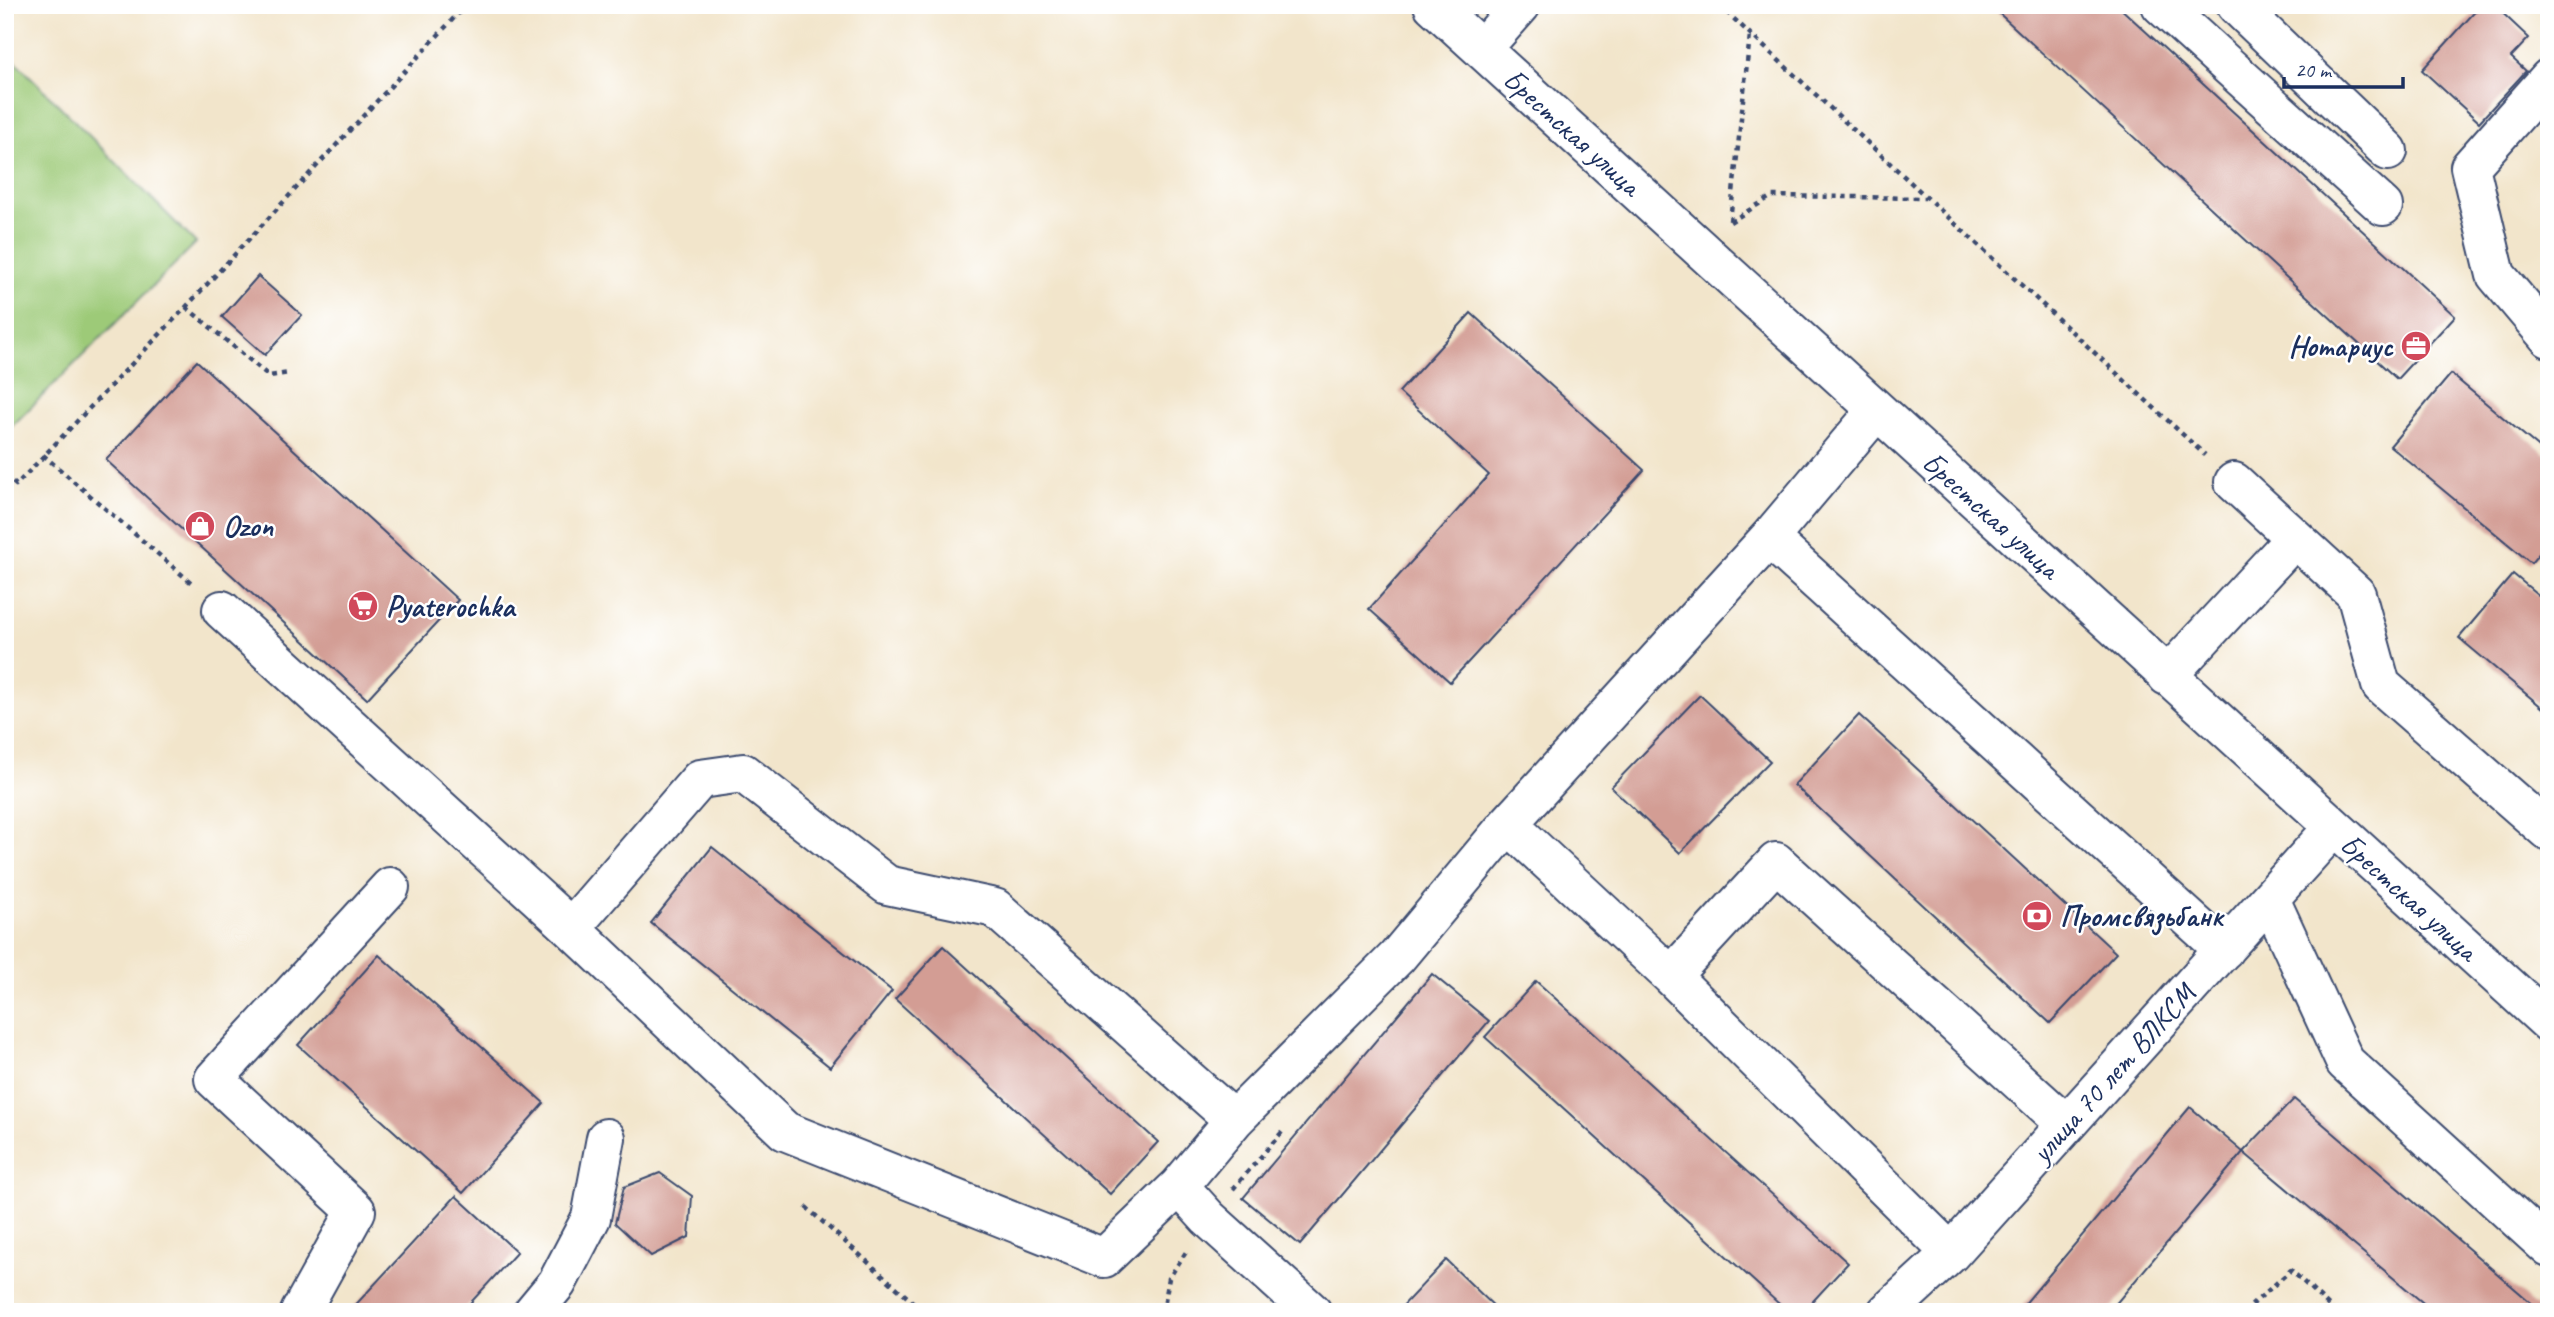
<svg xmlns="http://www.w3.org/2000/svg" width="2554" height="1317" font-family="Caveat,sans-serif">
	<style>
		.green { fill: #9dca78; stroke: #5c7c6b; stroke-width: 2 }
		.building { fill: #d39d94 }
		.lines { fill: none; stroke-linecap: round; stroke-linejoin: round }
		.minor-casing { stroke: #3b4a6e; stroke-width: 42 }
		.path { stroke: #3b4a6e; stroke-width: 4.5; stroke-dasharray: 5 5; stroke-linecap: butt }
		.minor { stroke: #fff; stroke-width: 38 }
		.labels { text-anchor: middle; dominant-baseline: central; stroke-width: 5; stroke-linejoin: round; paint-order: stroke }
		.street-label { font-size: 30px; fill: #1b2f5e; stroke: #fff }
		.poi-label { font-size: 30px; font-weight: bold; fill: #1b2f5e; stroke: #fff; text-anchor: start }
	</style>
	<rect width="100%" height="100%" fill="#fff"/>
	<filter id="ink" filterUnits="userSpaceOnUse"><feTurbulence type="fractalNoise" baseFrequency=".0143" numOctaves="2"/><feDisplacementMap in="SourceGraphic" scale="14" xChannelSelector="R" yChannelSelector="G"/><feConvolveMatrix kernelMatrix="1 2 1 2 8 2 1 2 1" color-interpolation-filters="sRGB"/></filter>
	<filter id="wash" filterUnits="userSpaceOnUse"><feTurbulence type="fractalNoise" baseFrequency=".00686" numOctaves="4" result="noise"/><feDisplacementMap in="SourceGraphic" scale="28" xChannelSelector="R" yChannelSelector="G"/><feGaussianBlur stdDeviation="1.57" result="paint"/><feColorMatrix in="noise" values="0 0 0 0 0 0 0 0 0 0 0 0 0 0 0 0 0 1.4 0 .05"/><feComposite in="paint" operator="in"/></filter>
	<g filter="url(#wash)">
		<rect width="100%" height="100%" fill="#f2e5cb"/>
		<path class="green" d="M5,51L196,243L5,433Z"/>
		<g id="blocks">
			<path class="building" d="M1990,5H2117L2455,316L2397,379Z
				M2481,5H2494L2529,38L2511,57L2526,71L2479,122L2422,70Z
				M258,276L302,315L265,355L222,317Z
				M1471,313L1644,470L1450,682L1369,609L1489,475L1399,392Z
				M197,361L458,600L367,699L106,460Z
				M2451,374L2549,456V542L2531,563L2390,446Z
				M2513,574L2549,604V713L2459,638Z
				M1700,695L1770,761L1680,853L1611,787Z
				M1859,715L2116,953L2050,1023L1794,785Z
				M712,847L892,991L830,1067L651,923Z
				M943,946L1158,1142L1110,1194L895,999Z
				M379,955L544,1103L463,1193L298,1045Z
				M1432,974L1489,1021L1300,1245L1243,1198Z
				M1536,981L1848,1263L1803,1312H1788L1485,1037Z
				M2294,1099L2542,1312H2434L2243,1152Z
				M2190,1107L2243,1152L2109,1312H2018Z
				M660,1173L692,1196L689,1237L651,1256L615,1223L624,1187Z
				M456,1196L517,1252L462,1312H349Z
				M1446,1260L1500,1312H1397Z"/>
		</g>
	</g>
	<g filter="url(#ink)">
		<use href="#blocks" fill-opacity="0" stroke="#3b4a6e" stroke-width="2"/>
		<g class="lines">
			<g class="minor-casing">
				<path id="minor" d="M1433,5L2549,1023
					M2161,5L2383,206
					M2236,5L2388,151
					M1482,49L1521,5
					M2549,78L2470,167L2496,275L2549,338
					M2234,482L2356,594L2381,685L2549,832
					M1769,538L2224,950
					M222,610L571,928L785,1131L1104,1258L1179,1186L1208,1218L1312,1312
					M2167,676L2295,538
					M1508,824L1671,976L1951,1253
					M2270,899L2345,1062L2549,1248
					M571,928L700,779L743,773L887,885L995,908L1234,1120
					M1671,976L1776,862L2066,1124
					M1179,1186L1234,1120L1397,957L1508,824L1769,538L1877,410
					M300,1312L356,1211L214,1079L390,887
					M533,1312L557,1283L591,1218L606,1138
					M1887,1312L1951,1253L2333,828"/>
			</g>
			<path class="path" d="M1719,5L2205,455
				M1730,221L1750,35
				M1730,222L1772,196L1925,198
				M186,307L269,376L290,373
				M43,455L194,585
				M5,475L16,485L186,307L466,5
				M1233,1189L1282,1132
				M806,1207L924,1312
				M1163,1312L1169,1278L1186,1252
				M2244,1312L2291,1270L2335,1312"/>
			<use href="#minor" class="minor"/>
		</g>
	</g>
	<defs>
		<g id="office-disc" transform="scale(1.575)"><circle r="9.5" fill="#d1495b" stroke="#fff"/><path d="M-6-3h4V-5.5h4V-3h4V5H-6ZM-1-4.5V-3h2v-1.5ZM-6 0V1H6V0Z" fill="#fff"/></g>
		<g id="shop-disc" transform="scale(1.575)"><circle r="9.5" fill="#d1495b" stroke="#fff"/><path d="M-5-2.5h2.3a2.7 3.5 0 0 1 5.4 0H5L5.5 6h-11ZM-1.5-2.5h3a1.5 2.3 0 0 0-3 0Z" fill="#fff"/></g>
		<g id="supermarket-disc" transform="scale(1.575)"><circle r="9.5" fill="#d1495b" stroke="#fff"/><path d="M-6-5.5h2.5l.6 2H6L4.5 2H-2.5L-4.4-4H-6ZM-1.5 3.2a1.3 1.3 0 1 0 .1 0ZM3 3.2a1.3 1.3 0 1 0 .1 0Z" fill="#fff"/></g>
		<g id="bank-disc" transform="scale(1.575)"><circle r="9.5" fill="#d1495b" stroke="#fff"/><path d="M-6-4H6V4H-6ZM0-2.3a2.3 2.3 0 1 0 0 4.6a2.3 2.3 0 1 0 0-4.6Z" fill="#fff"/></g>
	</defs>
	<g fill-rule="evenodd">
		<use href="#office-disc" x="2416" y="346"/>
		<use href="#shop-disc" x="200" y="526"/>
		<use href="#supermarket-disc" x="363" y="606"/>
		<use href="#bank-disc" x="2037" y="916"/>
	</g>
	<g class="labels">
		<g class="street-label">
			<text transform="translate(1572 132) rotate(42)">Брестская улица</text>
			<text transform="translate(1991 515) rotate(42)">Брестская улица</text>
			<text transform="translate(2409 897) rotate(42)">Брестская улица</text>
			<text transform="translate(2113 1073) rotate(-48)">улица 70 лет ВЛКСМ</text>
		</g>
		<g class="poi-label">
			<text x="2393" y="346" text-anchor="end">Нотариус</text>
			<text x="223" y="526">Ozon</text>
			<text x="386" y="606">Pyaterochka</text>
			<text x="2060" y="916">Промсвязьбанк</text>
		</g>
	</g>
	<rect width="2554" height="1317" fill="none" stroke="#fff" stroke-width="28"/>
	<path d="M2284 77v10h119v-10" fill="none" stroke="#1b2f5e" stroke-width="3.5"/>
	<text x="2295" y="77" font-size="21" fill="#1b2f5e" stroke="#ffffff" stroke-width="5" paint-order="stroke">20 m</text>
</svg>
